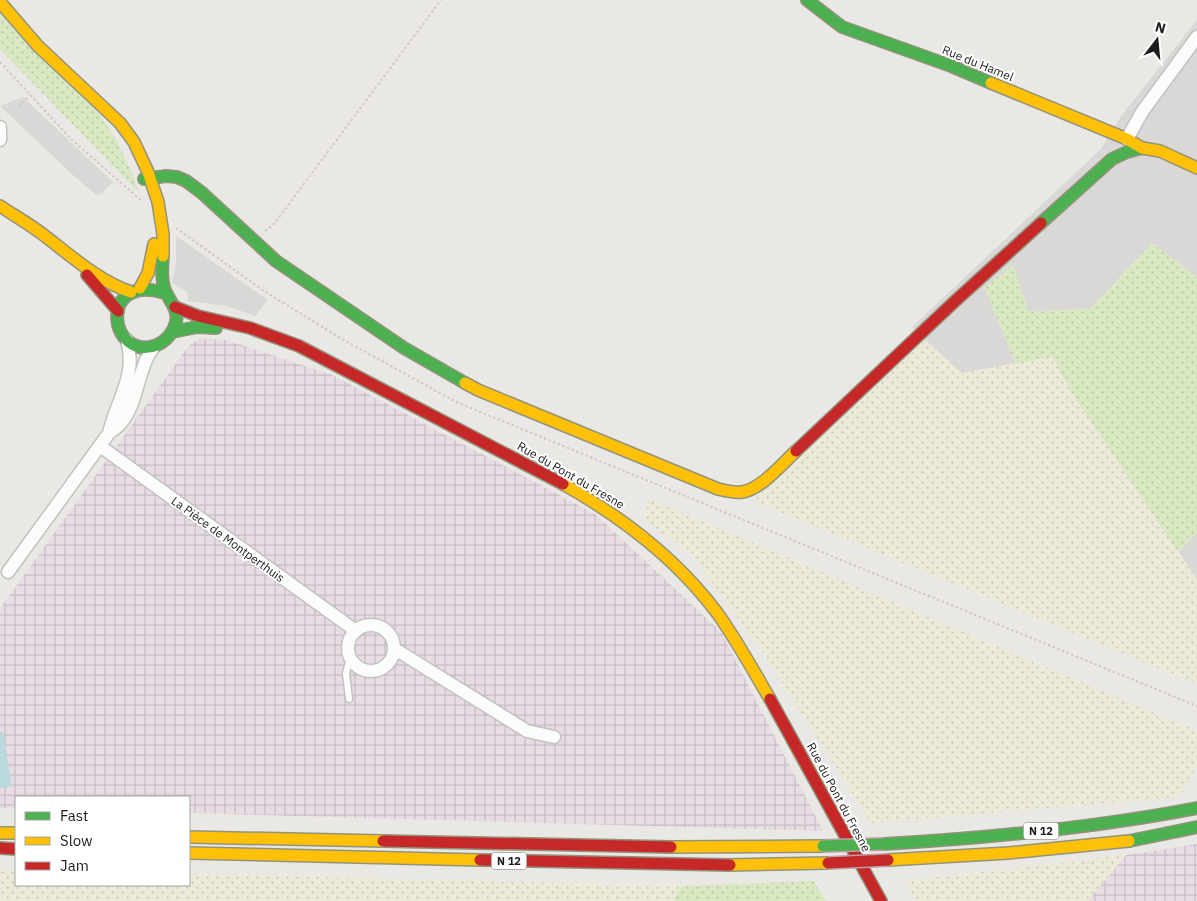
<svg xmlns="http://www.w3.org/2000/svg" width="1197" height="901" font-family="'IBM Plex Sans',sans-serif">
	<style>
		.residential { fill: #d9d8d6 }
		.industrial { fill: url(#industrial-grid) }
		.religious { fill: #d8d8d6 }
		.farmland { fill: url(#farmland-dots) }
		.grass { fill: url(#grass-dots) }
		.water { fill: #b8d9de }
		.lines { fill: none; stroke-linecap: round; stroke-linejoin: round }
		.lane-casing { stroke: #c3c2c0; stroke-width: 9 }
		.street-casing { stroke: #c3c2c0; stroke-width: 15 }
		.fast-casing { stroke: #93937d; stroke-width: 14 }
		.slow-casing { stroke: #93937d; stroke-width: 14 }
		.jam-casing { stroke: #93937d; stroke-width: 14 }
		.path { stroke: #d5c6c5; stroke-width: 2; stroke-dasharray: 2.5 2.5; stroke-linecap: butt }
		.lane { stroke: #fcfcfb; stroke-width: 6 }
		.street { stroke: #fcfcfb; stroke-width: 12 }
		.fast { stroke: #4caf50; stroke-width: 11 }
		.slow { stroke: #ffc107; stroke-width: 11 }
		.jam { stroke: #c62828; stroke-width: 11 }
		.fast-bridge-casing { stroke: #bf9da8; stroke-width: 14; stroke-linecap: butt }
		.jam-bridge-casing { stroke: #bf9da8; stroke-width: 14; stroke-linecap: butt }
		.fast-bridge { stroke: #4caf50; stroke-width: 11 }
		.jam-bridge { stroke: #c62828; stroke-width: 11 }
		.labels { text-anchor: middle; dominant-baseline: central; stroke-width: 4; stroke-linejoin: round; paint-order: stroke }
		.shield { fill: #fff; stroke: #606060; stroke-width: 1 }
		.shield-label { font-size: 11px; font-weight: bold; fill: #1c1c1c }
		.street-label { font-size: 12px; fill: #1c1c1c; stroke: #fff }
	</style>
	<defs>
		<pattern id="industrial-grid" width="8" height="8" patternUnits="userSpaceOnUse" patternTransform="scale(1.25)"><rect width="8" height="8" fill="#e8dce4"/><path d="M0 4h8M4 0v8" fill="none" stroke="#c6bcc3"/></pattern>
		<pattern id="farmland-dots" width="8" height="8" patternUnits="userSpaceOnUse" patternTransform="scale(1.25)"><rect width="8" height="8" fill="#ebead7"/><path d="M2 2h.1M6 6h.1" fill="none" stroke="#c9c8b8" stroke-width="1.8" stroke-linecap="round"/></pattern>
		<pattern id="grass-dots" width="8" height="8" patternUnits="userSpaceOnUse" patternTransform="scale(1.25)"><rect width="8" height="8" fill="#d9e7c2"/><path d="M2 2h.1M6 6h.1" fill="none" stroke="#bac6a6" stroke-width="1.8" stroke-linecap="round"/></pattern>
	</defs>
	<rect width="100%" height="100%" fill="#eae8e4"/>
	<path class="residential" d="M1197,20V277L1152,243L1091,308L1029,312L1013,266L984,288L1016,364L961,373L912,327L1102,148L1121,116Z
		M176,236L268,300L255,316L227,306L188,301L187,292L172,283L176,264Z
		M1197,533V579L1178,552Z"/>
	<path class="industrial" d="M199,338L227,340L332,375L595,514L721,632L823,831L189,813V797H16V808H0V609L187,348Z
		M1197,844V901H1088L1126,855Z"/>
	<path class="religious" d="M23,97L113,182L101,194L96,195L73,175L0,106Z"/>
	<path class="farmland" d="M925,341L962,373L1052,356L1070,390L1197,579V684L753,501Z
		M652,500L1197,731V765L1181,795L1168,798L871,823L767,659L692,555L641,517Z
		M1126,855L1088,901H915L906,881Z
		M0,870H16V885H189V874L682,886L673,901H0Z"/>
	<path class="grass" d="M0,12L100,115L117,141L132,173L139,193L0,49Z
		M1152,243L1197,277V533L1178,552L1070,390L1052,356L1016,364L984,288L1013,265L1029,312L1091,308Z
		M814,881L826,901H673L682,886Z"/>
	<path class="water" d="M0,732H3L12,786L0,788Z"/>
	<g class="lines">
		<g class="lane-casing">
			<path id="lane" d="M349,699L346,673L350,658"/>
		</g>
		<g class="street-casing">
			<path id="street" d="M0,127V140
				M1127,139L1142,112L1197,37
				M109,433C117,399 137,377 127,340
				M100,446L356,631
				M8,572L109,433C113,430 118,427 121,423C139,401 137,368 154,347
				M348 648a23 23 0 1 1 46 0a23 23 0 1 1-46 0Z
				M395,649L527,731L554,737"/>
		</g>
		<g class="fast-casing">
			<path id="fast" d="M807,0L842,27L951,66L991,83
				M144,179L166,176L177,177L186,181L201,192L276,261L404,348L465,383
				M1041,223L1112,159L1127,152L1142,148
				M163,256C162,266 161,277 164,287C167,299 179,308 176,322C174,332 166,341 157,345C109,363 96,272 165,293
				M172,332L197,327L216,328
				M1129,841L1197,827
				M884,844C989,838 1093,828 1197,808"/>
		</g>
		<g class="slow-casing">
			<path id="slow" d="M0,2L38,46L120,123L134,142L148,172L158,202L163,234V256
				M991,83L1127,139L1142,148L1160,151L1197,168
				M0,206C15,216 31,225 45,236C71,256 100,282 131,292
				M140,288L148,273L154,244
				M465,383L478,390L718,489C726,491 734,493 742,492C760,490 783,463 796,451
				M563,484C622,517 677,559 718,614C737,641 753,670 770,699
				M0,833H16
				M189,837L383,841
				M671,847L823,846
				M189,853L480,860
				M888,860L1008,853L1129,841
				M730,865L828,863"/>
		</g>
		<g class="jam-casing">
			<path id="jam" d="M87,275L118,311
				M175,307L198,316L250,328L299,346L563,484
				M796,451L953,303L1041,223
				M770,699L881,901
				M383,841L671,847
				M0,848L16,849
				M480,860L730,865"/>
		</g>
		<path class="path" d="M0,62L71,139L143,202
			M18,106L31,95
			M176,228L264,291L342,339L456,402L1197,706
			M265,231L274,224L441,0"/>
		<use href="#lane" class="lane"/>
		<use href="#street" class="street"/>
		<use href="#fast" class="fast"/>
		<use href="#slow" class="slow"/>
		<use href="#jam" class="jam"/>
		<g class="fast-bridge-casing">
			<path id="fast-bridge" d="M823,846L884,844"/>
		</g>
		<g class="jam-bridge-casing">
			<path id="jam-bridge" d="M828,863L888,860"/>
		</g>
		<use href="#fast-bridge" class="fast-bridge"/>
		<use href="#jam-bridge" class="jam-bridge"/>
	</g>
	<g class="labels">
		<g class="shield">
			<rect x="1023.5" y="822.5" width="35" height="17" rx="4"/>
			<rect x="491.5" y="852.5" width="35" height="17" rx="4"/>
		</g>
		<g class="shield-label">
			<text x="1041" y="831">N 12</text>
			<text x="509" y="861">N 12</text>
		</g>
		<g class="street-label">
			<text transform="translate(978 63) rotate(22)">Rue du Hamel</text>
			<text transform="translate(571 475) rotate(30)">Rue du Pont du Fresne</text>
			<text transform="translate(228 539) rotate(36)">La Pièce de Montperthuis</text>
			<text transform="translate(839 797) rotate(62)">Rue du Pont du Fresne</text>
		</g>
	</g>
	<rect x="15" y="796" width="175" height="90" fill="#ffffff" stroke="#a4a4a4"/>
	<rect x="25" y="812" width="25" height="8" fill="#4caf50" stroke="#a4a4a4"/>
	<text x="60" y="821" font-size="15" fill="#1c1c1c">Fast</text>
	<rect x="25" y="837" width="25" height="8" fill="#ffc107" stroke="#a4a4a4"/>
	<text x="60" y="846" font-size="15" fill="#1c1c1c">Slow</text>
	<rect x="25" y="862" width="25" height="8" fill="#c62828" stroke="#a4a4a4"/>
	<text x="60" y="871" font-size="15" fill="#1c1c1c">Jam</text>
	<g transform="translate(1157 40) rotate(16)" stroke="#ffffff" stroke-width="4" paint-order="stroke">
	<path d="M0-4L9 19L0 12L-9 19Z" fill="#1c1c1c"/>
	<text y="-8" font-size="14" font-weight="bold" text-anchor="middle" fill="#1c1c1c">N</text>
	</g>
</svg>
